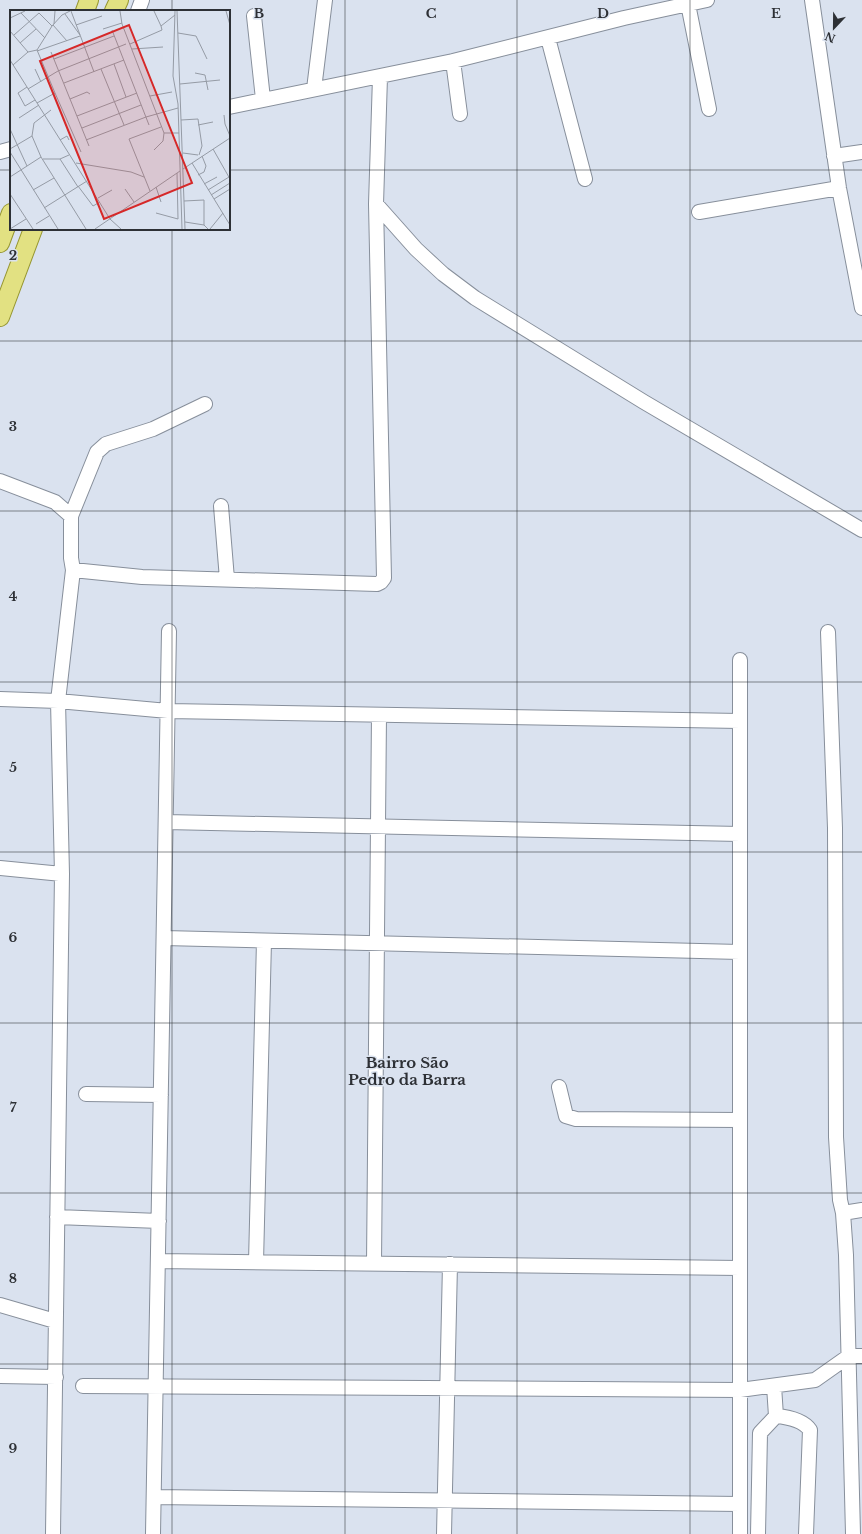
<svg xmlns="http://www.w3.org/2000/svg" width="862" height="1534" font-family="'Libre Baskerville',serif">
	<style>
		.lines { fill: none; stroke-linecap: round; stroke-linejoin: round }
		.minor-casing { stroke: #878f9b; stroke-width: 16 }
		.major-casing { stroke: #969631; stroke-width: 20 }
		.minor { stroke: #fff; stroke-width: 14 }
		.major { stroke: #e2e182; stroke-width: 18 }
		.grid { fill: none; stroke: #2d3035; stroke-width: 1; stroke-opacity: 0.55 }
		.labels { text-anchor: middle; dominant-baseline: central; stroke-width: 3; stroke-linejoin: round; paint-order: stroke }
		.neighbourhood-label { font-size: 15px; font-weight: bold; fill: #2d3035; stroke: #dae2ef }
		.inset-road { fill: none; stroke: #959ba5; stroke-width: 1 }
		.view { fill: #d62828; fill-opacity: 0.15; stroke: #d62828; stroke-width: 2 }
		.inset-edge { fill: none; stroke: #2d3035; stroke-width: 2 }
		.grid-label { font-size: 13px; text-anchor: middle; font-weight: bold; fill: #2d3035; stroke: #dae2ef; stroke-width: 3; stroke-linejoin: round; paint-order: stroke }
	</style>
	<rect width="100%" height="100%" fill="#dae2ef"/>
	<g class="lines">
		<g class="minor-casing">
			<path id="minor" d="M812,0L839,188L862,308
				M688,4L709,109
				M138,11L142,0
				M254,16L263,99
				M548,38L585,179
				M453,61L460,114
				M314,89L325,0
				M229,107L453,61L624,18L707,0
				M0,152L11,149
				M834,156L862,152
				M376,204L416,249L443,274L475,298L644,402L862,530
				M699,212L839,188
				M0,481L55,502L71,516V558L73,570L58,701L62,874L53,1534
				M221,506L227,579
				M71,516L97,452L106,444L153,429L205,404
				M73,570L142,577L377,584L381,582L384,578L376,204L380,77
				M828,632L835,828L836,1137L840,1200L843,1213
				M740,660V1534
				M0,699L58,701L168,711L740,721
				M166,822L740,834
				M0,868L62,874
				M164,938L740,952
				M559,1087L566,1116L576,1119L740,1120
				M86,1094L161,1095
				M57,1217L159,1221
				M158,1261L740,1268
				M256,1262L264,941
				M374,1263L379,715
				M0,1305L55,1321
				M0,1376L56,1377
				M83,1386L740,1390L815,1380L849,1356H862
				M774,1386L776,1416C787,1417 803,1420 810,1430L806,1534
				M154,1497L740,1504
				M153,1534L169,631
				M444,1534L450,1264
				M758,1534L760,1433L776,1416
				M853,1534L846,1255L843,1213L862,1210"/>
		</g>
		<g class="major-casing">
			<path id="major" d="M85,11L89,0
				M114,11L119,0
				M0,243L11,213
				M0,317L33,229"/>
		</g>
		<use href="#minor" class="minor"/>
		<use href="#major" class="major"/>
	</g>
	<path class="grid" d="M172,0V11M345,0V1534M517,0V1534M690,0V1534M0,170H11M229,170H862M172,229V1534M0,341H862M0,511H862M0,682H862M0,852H862M0,1023H862M0,1193H862M0,1364H862"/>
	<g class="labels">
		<g class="neighbourhood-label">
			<text x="407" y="1062">Bairro São<tspan x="407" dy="17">Pedro da Barra</tspan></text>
		</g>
	</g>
	<g transform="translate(10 10)">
		<rect width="220" height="220" fill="#dae2ef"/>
		<path class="inset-road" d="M61,1L84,62M110,1L112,14L154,123H169M144,1L151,16M165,1L163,66L168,94L172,219M167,1L175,219M216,1L220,15M11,3L35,28M55,4L70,25M0,8L15,1M44,14L45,1M43,15L57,31M66,15L92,6M93,19L112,13M102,20L139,115M0,21L18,42M168,23L186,26L197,49M4,25L29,3L42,16M10,33L26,19M120,34L152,20L151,16L165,5M122,39L153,37M27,40L45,83L27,93M27,41L70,26M41,42L79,136M44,49L104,26M0,50L100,209L111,219M104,54L116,87M3,55L18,42L27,40L42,16L52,5L60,1M25,59L31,72M91,59L114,115M185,63L195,65L198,80M54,73L114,50M170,74L210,70M17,77L8,83L15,96L25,90M18,79L48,61L116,34M45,83L71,142M140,86L162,82M60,89L77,82L80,84M41,100L24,113L22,126L31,147L76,219M214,105L215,114L220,126M67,106L127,83M9,108L29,95M171,110L188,109L192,136L189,145M188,115L203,112M72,118L131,95M0,119L17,156M50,130L57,126L59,130M76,130L136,107L168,98M0,139L22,126M203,139L220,169M144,140L153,131L154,123M0,142L48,219M173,143L188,145M33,149H50L59,145M50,149L68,177M66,153L121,162L134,167M182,153L220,215M173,159L220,128M167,163L168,209M188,165L194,162L196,156L192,146M0,167L31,147M194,174L207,167M68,176L83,196L90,192M146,177L151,192M115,179L124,192M23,180L44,168M198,180L219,167M140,181L119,129L151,117M0,184L23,219M201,185L220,173M88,188L102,180M204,189L220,179M174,191L194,190V215M34,198L77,171M146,203L168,209M175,212L194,215L198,219M26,214L39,206M0,219L16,209M85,219L170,161M200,219L213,203"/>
		<path class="view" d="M119,15L182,173L94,209L30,51Z"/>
		<rect width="220" height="220" class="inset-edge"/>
	</g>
	<g class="grid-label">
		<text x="259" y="18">B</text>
		<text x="431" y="18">C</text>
		<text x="603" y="18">D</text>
		<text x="776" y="18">E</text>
		<text x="13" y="260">2</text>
		<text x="13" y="431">3</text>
		<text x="13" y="601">4</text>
		<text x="13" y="772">5</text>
		<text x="13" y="942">6</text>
		<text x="13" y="1112">7</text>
		<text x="13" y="1283">8</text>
		<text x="13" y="1453">9</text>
	</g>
	<g transform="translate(834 28) rotate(202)" stroke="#dae2ef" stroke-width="3" paint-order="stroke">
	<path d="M0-3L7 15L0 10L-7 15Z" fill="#2d3035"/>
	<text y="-6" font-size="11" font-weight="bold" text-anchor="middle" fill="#2d3035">N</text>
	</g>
</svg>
